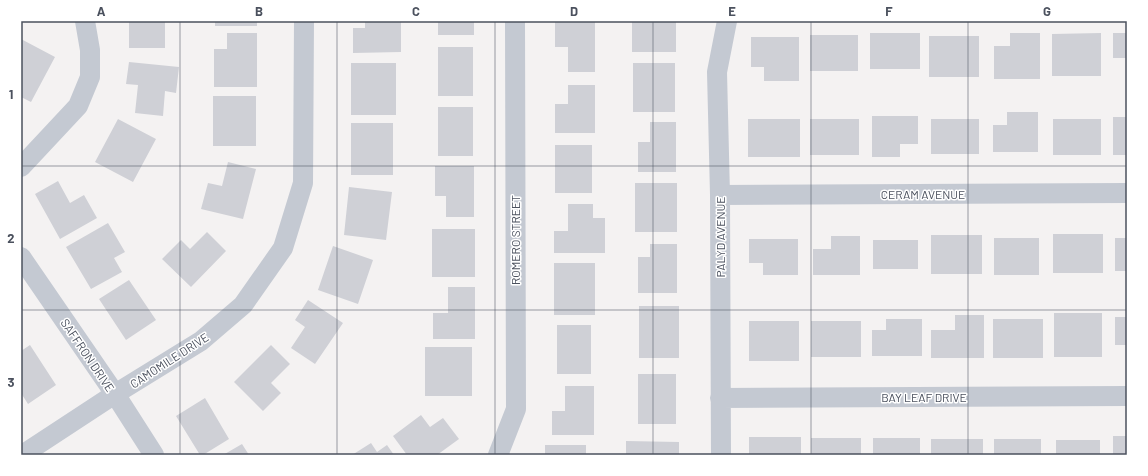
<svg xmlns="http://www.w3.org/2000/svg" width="1148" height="476" font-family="Barlow,sans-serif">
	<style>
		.building { fill: #cfd0d6 }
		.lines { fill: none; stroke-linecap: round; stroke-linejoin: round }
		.minor { stroke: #c4c9d2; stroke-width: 20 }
		.grid { fill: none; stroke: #4b515e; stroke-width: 1; stroke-opacity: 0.55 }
		.labels { text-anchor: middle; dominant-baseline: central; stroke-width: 3; stroke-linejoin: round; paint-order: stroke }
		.street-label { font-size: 12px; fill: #4b515e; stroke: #fff }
		.neatline { fill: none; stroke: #4b515e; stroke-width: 1.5 }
		.grid-label { font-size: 13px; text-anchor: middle; font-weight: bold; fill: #4b515e }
	</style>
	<rect width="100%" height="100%" fill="#f4f2f2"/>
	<path class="building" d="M129,21H165V48H129Z
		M215,21H257V26H215Z
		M365,21H401V52L353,53V28H365Z
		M438,21H474V35H438Z
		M632,21H676V52H632Z
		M555,22H595V72H568V47H555Z
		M227,33H257V87H214V49H227Z
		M870,33H920V69H870Z
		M1010,33H1040V79H994V46H1010Z
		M1101,33V76H1052V34Z
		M1113,33H1127V58H1113Z
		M810,35H858V71H810Z
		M929,36H979V77H929Z
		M751,37H799V81H764V67H751Z
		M21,39L55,57L31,102L21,97Z
		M438,47H473V96H438Z
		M129,62L179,67L176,93L165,91L163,116L135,113L138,85L126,84Z
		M351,63H396V115H351Z
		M633,63H675V112H633Z
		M568,85H595V133H555V104H568Z
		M213,96H256V146H213Z
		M438,107H473V156H438Z
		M1007,112H1038V152H993V125H1007Z
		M872,116H918V144H900V157H872Z
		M1113,117H1127V155H1113Z
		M118,119L156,139L133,182L95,162Z
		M748,119H800V157H748Z
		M810,119H859V155H810Z
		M931,119H979V154H931Z
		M1053,119H1101V155H1053Z
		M650,122H676V172H638V142H650Z
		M351,123H393V175H351Z
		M555,145H592V193H555Z
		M228,162L256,169L243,219L201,209L208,183L222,186Z
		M435,166H474V217H446V196H435Z
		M58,181L70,203L84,195L97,218L60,239L35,194Z
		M635,183H677V232H635Z
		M349,187L392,192L386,240L344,235Z
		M568,204H593V218H605V253H554V231H568Z
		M108,223L125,252L114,258L122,272L91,289L66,247Z
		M432,229H475V277H432Z
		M207,232L226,251L191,287L162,259L181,240L190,249Z
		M1053,234H1103V273H1053Z
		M931,235H982V274H931Z
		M831,236H860V275H813V249H831Z
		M994,238H1039V275H994Z
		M1115,238H1127V271H1115Z
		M749,239H798V275H763V263H749Z
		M873,240H918V269H873Z
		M650,244H677V293H638V257H650Z
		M333,246L373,260L358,304L318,290Z
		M554,263H595V315H554Z
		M129,280L156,320L126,340L99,299Z
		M448,287H475V339H433V313H448Z
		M308,300L343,323L315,364L291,348L305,327L295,320Z
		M639,306H679V358H639Z
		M1054,313H1102V357H1054Z
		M955,315H984V358H931V330H955Z
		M1115,317H1127V345H1115Z
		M886,319H922V356H872V330H886Z
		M993,319H1043V358H993Z
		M749,321H799V361H749Z
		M811,321H861V357H811Z
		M557,325H591V374H557Z
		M30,345L56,385L28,404L21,393V351Z
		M271,345L290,364L271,383L281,393L263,411L234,382Z
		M425,347H472V396H425Z
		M638,374H676V424H638Z
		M565,386H594V435H552V411H565Z
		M205,398L229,439L203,455H200L176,416Z
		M421,415L430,427L443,418L459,439L437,455H407L393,436Z
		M1113,436H1127V455H1113Z
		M749,437H801V455H749Z
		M811,438H861V455H811Z
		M873,438H920V455H873Z
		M931,439H983V455H931Z
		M994,439H1041V455H994Z
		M1056,440H1100V455H1056Z
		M626,441L679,442V455H626Z
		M371,443L377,452L387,445L394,455H352Z
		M242,444L249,455H223Z
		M545,445H586V455H545Z"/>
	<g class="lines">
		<path class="minor" d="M21,167L78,106L90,77V50L85,21
			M720,195L1127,193
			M21,257L115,394L154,455
			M720,398L1127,396
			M22,455L115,394L201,341L243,305L283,248L303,183L304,21
			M498,455L516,409L515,21
			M721,455L720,195L717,72L727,21"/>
	</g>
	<path class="grid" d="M180,21V455M337,21V455M495,21V455M653,21V455M811,21V455M968,21V455M21,166H1127M21,310H1127"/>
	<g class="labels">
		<g class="street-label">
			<text x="923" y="194">CERAM AVENUE</text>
			<text transform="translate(720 237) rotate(-90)">PALYD AVENUE</text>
			<text transform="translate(515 240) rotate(-90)">ROMERO STREET</text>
			<text transform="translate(88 355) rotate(56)">SAFFRON DRIVE</text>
			<text transform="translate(169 360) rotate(-33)">CAMOMILE DRIVE</text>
			<text x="924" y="397">BAY LEAF DRIVE</text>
		</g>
	</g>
	<rect width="1148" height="476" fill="none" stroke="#ffffff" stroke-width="44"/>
	<rect x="22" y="22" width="1104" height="432" class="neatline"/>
	<g class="grid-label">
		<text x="101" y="16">A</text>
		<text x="259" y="16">B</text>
		<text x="416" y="16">C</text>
		<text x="574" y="16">D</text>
		<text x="732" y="16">E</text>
		<text x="889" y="16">F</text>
		<text x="1047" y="16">G</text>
		<text x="11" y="99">1</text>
		<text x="11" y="243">2</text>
		<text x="11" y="387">3</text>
	</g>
</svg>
